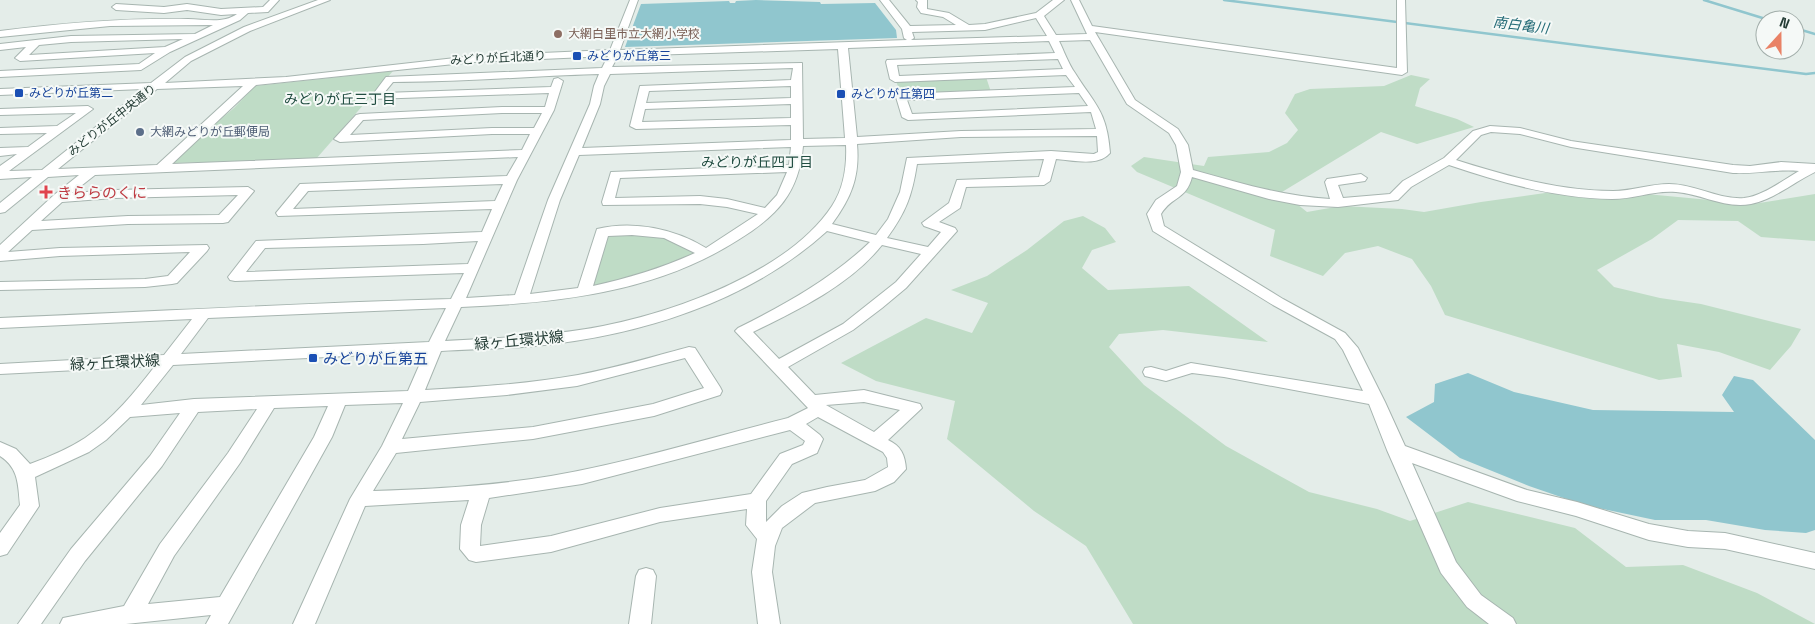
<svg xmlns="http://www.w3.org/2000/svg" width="1815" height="624" font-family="'Space Grotesk','Noto Sans JP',sans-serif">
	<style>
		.green { fill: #bfdcc6 }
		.water { fill: #90c6ce }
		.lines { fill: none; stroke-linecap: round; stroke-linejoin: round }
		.stream { stroke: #90c6ce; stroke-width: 2.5 }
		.minor-casing { stroke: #a7b5b0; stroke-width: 2 }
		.minor { fill: #fff; fill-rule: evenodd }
		.education-dot { fill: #8d6e63; stroke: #f5f9f7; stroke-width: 2 }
		.transit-dot { fill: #1a4fb4; stroke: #f5f9f7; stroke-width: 2 }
		.service-dot { fill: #5c6f8a; stroke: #f5f9f7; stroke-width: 2 }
		.health-dot { fill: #e0444e; stroke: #f5f9f7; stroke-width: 2 }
		.labels { text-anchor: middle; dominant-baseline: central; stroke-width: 4; stroke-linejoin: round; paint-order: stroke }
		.far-education-label { font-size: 12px; fill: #785e54; stroke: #f5f9f7; text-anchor: start }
		.far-transit-label { font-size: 12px; fill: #164399; stroke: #f5f9f7; text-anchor: start }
		.far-street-label { font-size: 12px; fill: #253d36; stroke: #f5f9f7 }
		.far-service-label { font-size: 12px; fill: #4e5e75; stroke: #f5f9f7; text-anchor: start }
		.far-water-label { font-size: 14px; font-style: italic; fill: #226a76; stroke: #f5f9f7 }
		.far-neighbourhood-label { font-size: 14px; fill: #224e42; stroke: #f5f9f7 }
		.health-label { font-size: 15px; fill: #be3a42; stroke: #f5f9f7; text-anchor: start }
		.street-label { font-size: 15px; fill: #253d36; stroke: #f5f9f7 }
		.transit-label { font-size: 15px; fill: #164399; stroke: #f5f9f7; text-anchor: start }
	</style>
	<rect width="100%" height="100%" fill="#e4ede9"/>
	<path class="green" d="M393,71L316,159L174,163L199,137L234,108L255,86Z
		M1411,75L1430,79L1420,88L1415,106L1457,119L1474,127L1417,144L1381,132L1282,192L1307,212L1341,206L1402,209L1424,212L1481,202L1545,193L1646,194L1753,204L1815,194V241L1761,237L1738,221L1678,220L1652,239L1597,270L1614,287L1660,298L1701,304L1801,329L1791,346L1770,370L1719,352L1677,344L1682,377L1659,380L1445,315L1431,286L1412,259L1378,246L1345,253L1323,276L1270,256L1275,230L1137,172L1131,166L1144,157L1204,166L1208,157L1269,152L1287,143L1298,130L1285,113L1295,94L1310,89L1384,86Z
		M986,77L991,92L901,95L896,81Z
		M1083,216L1105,228L1116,242L1092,250L1082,268L1108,290L1189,286L1268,342L1163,330L1119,334L1109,347L1144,385L1226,446L1309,492L1377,509L1410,521L1468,502L1575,528L1626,567L1683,565L1757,593L1815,624H1133L1086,546L1034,511L947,439L955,401L876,381L841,363L926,318L972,333L988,303L951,290L987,276L1027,250L1064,221Z
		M609,235C647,235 660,233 695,251L693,256L641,276L591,287L604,237Z"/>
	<path class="water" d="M756,0L820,2L821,4L875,3L896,30L897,38L625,47L641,4L729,1L730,3H735L736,1Z
		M1468,373L1514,392L1593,410L1734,412L1722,395L1734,376L1753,380L1815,440V530L1806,533L1765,530L1706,520H1655L1584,505L1529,486L1460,458L1406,417L1434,402L1435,384Z"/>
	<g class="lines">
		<path class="stream" d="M1224,0L1806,74L1815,73
			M1704,0L1769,20
			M1795,28L1815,34"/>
		<g class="minor-casing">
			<path id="minor" d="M270,0H279L268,12L248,13L240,20L170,52L141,70L0,77V71L139,64L155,53L20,61L15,58L26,47L0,50V44L71,36L195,34L213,25L110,26L0,37V31C63,23 125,18 188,19C205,19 223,24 237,14L221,15L187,10L164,13L116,10L112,7L116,4L164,7L187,4L221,9L263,7ZM183,39L165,47L29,55L39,45L71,42Z
				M318,0H330L250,31L191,61L165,83L286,77L473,56L610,50L630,0H638L620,50L907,40L904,38L902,29L880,0H889L910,26L956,25L943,17L921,13L917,7L918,2L916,0H927V9L949,13L969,25L985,24L1036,13L1053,0H1064L1044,16L1056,35L1087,34L1071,0H1079L1092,26L1397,68V0H1405L1407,72L1402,75L1095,32L1135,100L1178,129L1188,145L1193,170C1239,183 1283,196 1330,199L1325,182L1327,179L1361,174L1367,178L1365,181L1338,185L1343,198L1390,194L1403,181L1444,158L1473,131L1490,126L1520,128L1571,141L1733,165L1750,166L1781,162L1815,164V172C1794,182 1775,199 1751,204C1725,209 1702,194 1676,192C1655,190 1634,199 1612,199C1556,198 1502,183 1449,165L1411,187L1398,200L1338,207L1300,205L1269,199L1192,177C1186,200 1172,196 1161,214L1164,226L1283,299L1345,333L1358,348L1385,402L1405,446L1527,490L1577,502L1649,524L1688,531L1725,533L1815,553V569L1725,549L1688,547L1649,540L1576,516L1517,501L1412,463L1456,562L1481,595L1513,618L1516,624H1489L1467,607L1441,573L1387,450L1369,404L1224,377L1192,373L1166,381L1145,376L1143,372L1145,368L1151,367L1166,371L1191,363L1363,391L1343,350L1335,339L1273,305L1153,231L1147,214L1156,200L1177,186L1181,172L1176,145L1169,133L1127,104L1090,40L1059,41C1064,51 1068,63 1075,73C1095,105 1107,111 1110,153C1098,167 1073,160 1056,159L1050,181L1044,185L966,187L960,208L939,222L955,228L957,231L906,288L882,308L853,330L788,367L815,395L864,390L920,404L922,408L888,440C901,446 905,455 906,469L894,482L875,491L815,503L782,528L775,546L772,572L780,624H758L752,572L757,539L746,525L747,509L660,522L551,552L476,562L469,560L460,549L461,525L469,500L365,506L315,624H293L350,499L382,446L403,403L345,405L332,437L228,624H206L211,615L126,624H60L63,618L124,606L160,544L228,453L257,409L198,412L162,466L85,561L41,624H18L71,549L150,456L180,413L130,417L106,440L89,452L35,477L39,506L7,554L0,556V533L20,505C18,485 19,468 0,456V442L16,449L30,464C49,457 68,449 85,438C113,419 135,392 155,366L0,374V364L164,355L192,319L0,328V318C151,312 300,303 451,299L464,273L235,281L230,280L228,277L256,241L482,232L492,209L278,216L276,213L300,184L507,176L518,157L95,175L72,193L114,190L248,187L254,191L228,222L223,223L128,224L32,230L8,252L60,248L207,245L209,248L207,251L177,283L172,284L145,287L0,290V282L145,279L168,276L190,252L60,256L0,261V245L54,195L79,175L48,177L5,212L0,213V203L32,177L0,179V166L17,154L0,156V148L28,147L47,133L0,134V128L57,126L76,113L0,115V109L88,106L93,109L9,171L42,170L143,89L0,95V89L151,83L185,57L244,27ZM1036,18L1047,36L911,40L914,38L912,32L985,30ZM1049,41L1055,53L887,60L886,62L890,79L895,82L1066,75L1075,87L901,94L896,97L902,117L908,120L1091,112L1096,129L961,131L857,137L848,48ZM838,49L845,138L803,139L802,63L612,67L618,56ZM608,56L602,68L386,77L371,97L372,99L549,93L545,107H502L360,114L356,115L334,139L340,142L492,134H530L522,150L172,164L256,85L473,62ZM1058,59L1063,69L899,76L897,65ZM793,68L791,80L640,86L630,126L636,129L791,125V140L582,148L600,104L604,86L610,74ZM599,74L594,86L590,104L548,200L515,295L466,298L517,180L554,110L563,81L558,78L554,79L551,87L384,93L393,82C462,82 531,76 599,74ZM243,86L157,165L58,169L157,89ZM791,86V98L646,103L649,91ZM1079,93L1088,106L912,114L907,100ZM791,104V118L642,122L645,109ZM502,113H542L534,128H492L350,135L363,120ZM1491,132L1520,134L1571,147L1733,173C1755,174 1776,169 1799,171C1783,180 1763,196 1744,198C1719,200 1695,184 1669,184C1650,184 1632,191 1613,191C1559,191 1507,176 1456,160L1481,135ZM1097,136L1098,152L1094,154L1051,151L907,158L900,192L888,219L876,235L832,224C851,198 860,177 857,144L961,137ZM846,145C847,165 844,188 832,206C789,271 678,311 603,326C551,336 498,338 445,341L461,307C557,303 655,293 738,240C777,216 799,193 803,146ZM791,147L789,165L611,172L602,202L603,205L700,204L727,207L758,214L706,248C675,229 634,220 597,229L578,288L530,294L560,200L579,155ZM1044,159L1039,177L957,180L949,203L922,223L924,226L941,232L928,247L887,238C906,212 912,196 917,164ZM787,172L777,195L765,208L727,199L700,196L615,198L620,178ZM503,184L495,201L293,209L308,191ZM238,195L219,215L128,216L41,221L62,202L114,198ZM827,231L870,242C831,279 786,304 738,328L735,331L808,408L788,418C709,438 631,462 551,476C492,486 432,489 373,491L396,453L533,439L654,416L720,395L722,391L720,387L695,348L689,347C652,357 615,368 578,375C527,384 476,387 425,390L441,351C472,349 504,349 535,346C639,336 749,302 827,231ZM632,235L664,238L695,253C662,268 629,278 593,286L608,236ZM478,241L468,264L246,272L265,248L423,244ZM882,245L921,254L896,282L843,324L779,359L753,332C798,310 850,285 882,245ZM446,308L429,342L181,354L208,318ZM425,352L408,391L194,399L141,405L173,365ZM685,358L704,388L653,404L533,427L402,439L420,402L507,395L577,386ZM864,402L900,410L874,432L826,405ZM328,406L314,437L220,597L148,604L174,556L240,463L274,408ZM818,417L883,452L887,458L888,467L865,480L827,487L802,493L782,506L766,522V501L792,464L817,453L823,439L820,435L806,424ZM790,430L805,441L803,445L780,454L751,494L660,508L551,536L480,546L481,525L489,498L582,484Z
				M646,568L653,570L656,576L651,624H629L636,576L639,570Z"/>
		</g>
		<use href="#minor" class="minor"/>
	</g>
	<circle class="education-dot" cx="558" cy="34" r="5"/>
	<g class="transit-dot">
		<rect x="572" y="51" width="10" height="10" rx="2.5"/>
		<rect x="14" y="88" width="10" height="10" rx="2.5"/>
		<rect x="836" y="89" width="10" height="10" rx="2.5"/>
		<rect x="308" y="353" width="10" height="10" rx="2.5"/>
	</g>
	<circle class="service-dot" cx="140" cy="132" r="5"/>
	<path class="health-dot" d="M43.5 184.5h5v5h5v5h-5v5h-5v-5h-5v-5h5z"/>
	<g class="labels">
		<g class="far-education-label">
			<text x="568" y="34">大網白里市立大網小学校</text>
		</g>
		<g class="far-transit-label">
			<text x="587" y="56">みどりが丘第三</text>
			<text x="29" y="93">みどりが丘第二</text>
			<text x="851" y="94">みどりが丘第四</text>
		</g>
		<g class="far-street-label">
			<text transform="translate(498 58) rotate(-3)">みどりが丘北通り</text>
			<text transform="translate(112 120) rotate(-38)">みどりが丘中央通り</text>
		</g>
		<g class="far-service-label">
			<text x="150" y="132">大網みどりが丘郵便局</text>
		</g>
		<g class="far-water-label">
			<text transform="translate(1521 25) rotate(7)">南白亀川</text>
		</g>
		<g class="far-neighbourhood-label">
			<text x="340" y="99">みどりが丘三丁目</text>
			<text x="757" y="162">みどりが丘四丁目</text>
		</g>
		<g class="health-label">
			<text x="57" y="192">きららのくに</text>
		</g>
		<g class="street-label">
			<text transform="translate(519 340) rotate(-5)">緑ヶ丘環状線</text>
			<text transform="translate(115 362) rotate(-3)">緑ヶ丘環状線</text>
		</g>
		<g class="transit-label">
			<text x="323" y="358">みどりが丘第五</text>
		</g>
	</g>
	<g transform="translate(1780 35) rotate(21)"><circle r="24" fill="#f5f9f7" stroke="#a2aeaa"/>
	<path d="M0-4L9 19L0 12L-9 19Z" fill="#e98266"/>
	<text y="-8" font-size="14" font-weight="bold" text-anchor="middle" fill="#253d36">N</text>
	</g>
</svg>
